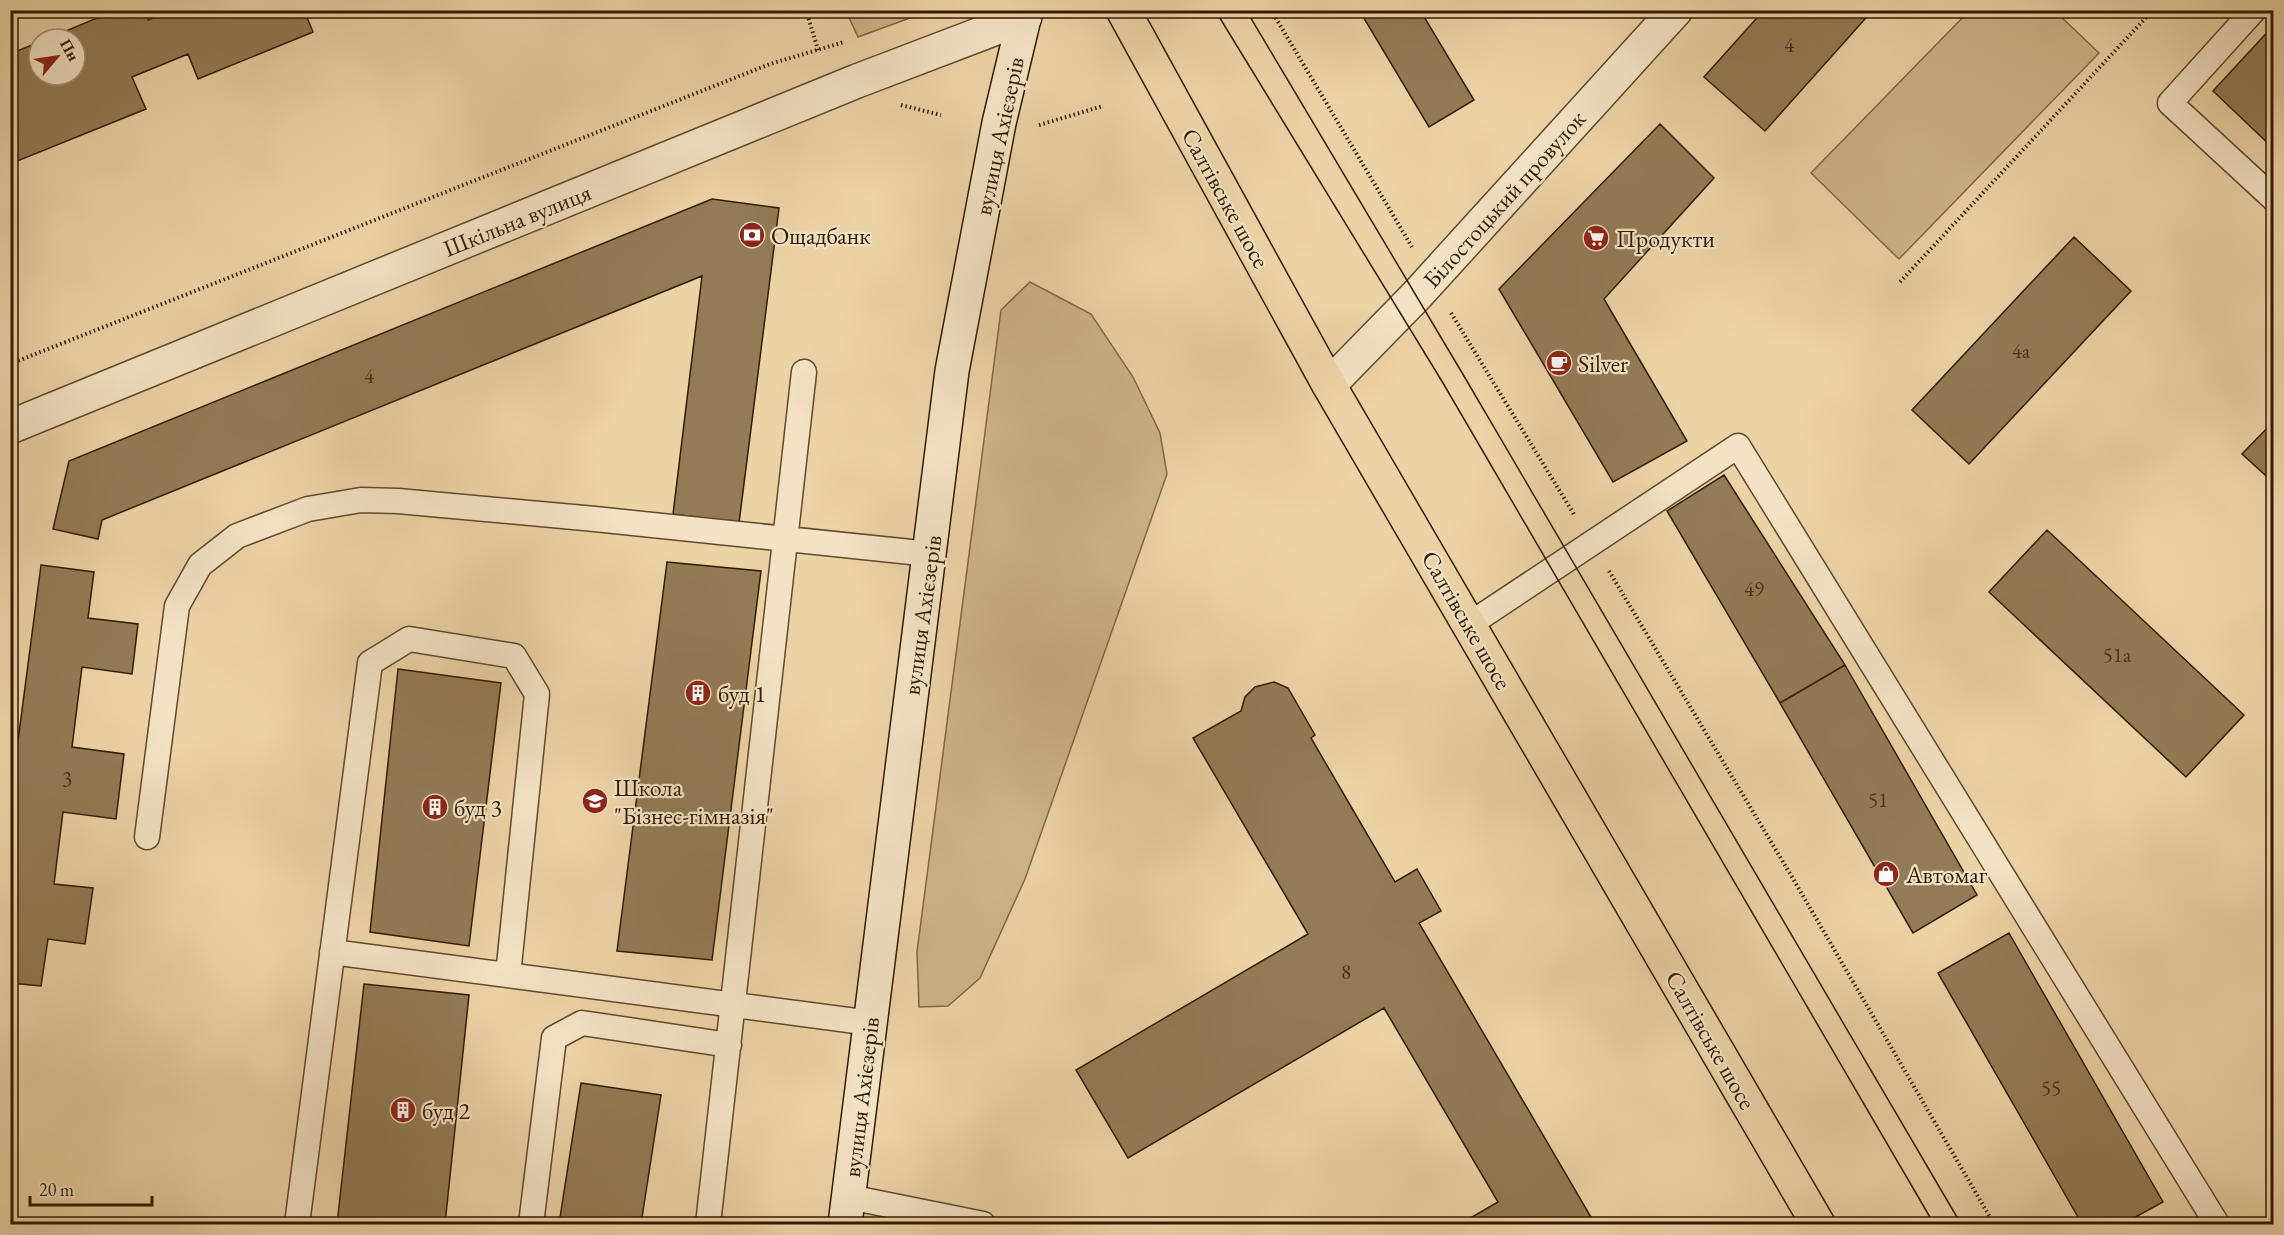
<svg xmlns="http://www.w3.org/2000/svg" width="2284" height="1235" font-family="'EB Garamond',serif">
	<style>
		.green { fill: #ccb48a; stroke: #7e6845; stroke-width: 1.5 }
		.building { fill: #927b56; stroke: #311b00; stroke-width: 1.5 }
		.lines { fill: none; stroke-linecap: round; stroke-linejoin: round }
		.service-casing { stroke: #60492a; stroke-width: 27 }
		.minor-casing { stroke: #60492a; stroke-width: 36 }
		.secondary-casing { stroke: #311b00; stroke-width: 36 }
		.primary-casing { stroke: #311b00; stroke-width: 36 }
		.path { stroke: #311b00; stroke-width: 4; stroke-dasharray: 1.5 3; stroke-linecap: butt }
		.service { stroke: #f3e2c5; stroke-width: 24 }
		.minor { stroke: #f3e2c5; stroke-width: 33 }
		.secondary { stroke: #f3e2c5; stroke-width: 33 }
		.primary { stroke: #ecd3a6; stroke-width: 33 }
		.tram { stroke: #311b00; stroke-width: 1.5 }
		.labels { text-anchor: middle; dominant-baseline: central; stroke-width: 4.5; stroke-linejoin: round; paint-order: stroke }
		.number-label { font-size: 21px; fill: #493316 }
		.street-label { font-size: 24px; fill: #311b00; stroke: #f3e2c5 }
		.poi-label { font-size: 24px; fill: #311b00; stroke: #f3e2c5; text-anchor: start }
	</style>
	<rect width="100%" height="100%" fill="#ecd3a6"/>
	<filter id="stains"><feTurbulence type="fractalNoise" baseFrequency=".00333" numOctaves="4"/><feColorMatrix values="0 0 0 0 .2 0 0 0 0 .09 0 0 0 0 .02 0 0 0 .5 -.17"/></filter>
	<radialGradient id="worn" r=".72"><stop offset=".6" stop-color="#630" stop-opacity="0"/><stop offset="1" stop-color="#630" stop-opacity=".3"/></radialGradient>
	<path class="green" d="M846,11H929L858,37Z
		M1969,11H2055L2099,53L1899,259L1811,173Z
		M1030,282L1091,314L1133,377L1160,433L1167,474L1025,879L980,978L948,1006L919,1007L917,952L1001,310Z"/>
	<path class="building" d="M116,10H145L148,20L171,10H304L313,32L198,79L188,54L132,77L146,109L10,164V54L39,42V75H75V39H47Z
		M1359,10H1420L1474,100L1429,127Z
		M1764,10H1873L1765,131L1704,77Z
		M2274,25V149L2213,91Z
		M1660,124L1714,178L1604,299L1687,441L1613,482L1499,289Z
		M712,199L779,208L739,523L673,514L702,276L102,520L98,539L53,529L69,461Z
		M2074,237L2131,291L1969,464L1912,410Z
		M2274,421V483L2242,454Z
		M1724,475L1845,665L1780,703L1667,511Z
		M2047,530L2244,715L2186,777L1989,592Z
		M667,562L761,571L712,960L617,951Z
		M41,565L94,572L88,618L138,624L132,674L82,667L72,747L124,754L116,819L63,812L54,884L93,888L85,944L48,939L41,986L10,983V802Z
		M1845,665L1977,895L1913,933L1780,703Z
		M398,669L501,683L469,946L370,932Z
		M1274,682L1288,688L1315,735L1311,738L1395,882L1417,869L1441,911L1419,923L1595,1224H1460L1498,1202L1384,1008L1128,1158L1076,1070L1308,934L1193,738L1241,711L1245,697L1255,687Z
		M2009,933L2163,1202L2123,1224H2082L1938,973Z
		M364,984L469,995L445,1224H337Z
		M581,1083L661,1095L641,1224H559Z"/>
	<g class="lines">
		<g class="service-casing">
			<path id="service" d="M2254,10L2170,103L2274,199
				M1470,624L1738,446L2217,1224
				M147,837L177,606L200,565L237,536L308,509L361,500L398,501L595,519L930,554
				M332,952L871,1023
				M849,1197L983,1224
				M297,1224L370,663L409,639L514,656L537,694L508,975
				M531,1224L554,1038L582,1023L729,1045
				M708,1224L804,372"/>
		</g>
		<g class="minor-casing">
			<path id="minor" d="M1329,385L1416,296L1676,10
				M10,427L857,81L1025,17"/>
		</g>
		<g class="secondary-casing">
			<path id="secondary" d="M845,1224L952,371L999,123L1026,10"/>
		</g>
		<g class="primary-casing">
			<path id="primary" d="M1123,10L1329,385L1818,1224"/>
		</g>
		<path class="path" d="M806,10L819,53
			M1271,10L1412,247
			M901,105L941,115
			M1039,125L1103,106
			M1900,282L2153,10
			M1451,313L1575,516
			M10,364L770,64L844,42
			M1609,571L1792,877L1994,1224"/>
		<use href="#service" class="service"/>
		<use href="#minor" class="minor"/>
		<use href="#secondary" class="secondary"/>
		<use href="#primary" class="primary"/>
		<path class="tram" d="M1215,10L1443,383L1934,1224
			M1246,10L1461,371L1961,1224"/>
	</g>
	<defs>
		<g id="bank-disc" transform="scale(1.35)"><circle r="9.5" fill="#8f2418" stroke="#f3e2c5"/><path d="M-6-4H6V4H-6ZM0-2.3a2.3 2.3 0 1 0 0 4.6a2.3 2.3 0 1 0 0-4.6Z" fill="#fff"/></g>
		<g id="supermarket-disc" transform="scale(1.35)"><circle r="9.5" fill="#8f2418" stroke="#f3e2c5"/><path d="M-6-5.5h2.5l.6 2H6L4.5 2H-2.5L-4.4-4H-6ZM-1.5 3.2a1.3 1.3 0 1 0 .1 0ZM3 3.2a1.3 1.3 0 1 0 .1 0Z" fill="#fff"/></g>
		<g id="cafe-disc" transform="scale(1.35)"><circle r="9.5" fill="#8f2418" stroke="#f3e2c5"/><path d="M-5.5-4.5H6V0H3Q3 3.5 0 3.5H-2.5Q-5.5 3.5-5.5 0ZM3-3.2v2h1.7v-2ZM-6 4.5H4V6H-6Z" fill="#fff"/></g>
		<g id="building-disc" transform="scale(1.35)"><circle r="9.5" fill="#8f2418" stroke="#f3e2c5"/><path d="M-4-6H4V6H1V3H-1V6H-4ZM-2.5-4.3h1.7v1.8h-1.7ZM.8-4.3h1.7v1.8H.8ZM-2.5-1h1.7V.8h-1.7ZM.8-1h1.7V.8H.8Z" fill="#fff"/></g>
		<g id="school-disc" transform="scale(1.35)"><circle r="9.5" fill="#8f2418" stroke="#f3e2c5"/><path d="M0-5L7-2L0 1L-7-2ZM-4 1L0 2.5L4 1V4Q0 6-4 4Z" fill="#fff"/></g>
		<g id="shop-disc" transform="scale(1.35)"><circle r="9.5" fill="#8f2418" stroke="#f3e2c5"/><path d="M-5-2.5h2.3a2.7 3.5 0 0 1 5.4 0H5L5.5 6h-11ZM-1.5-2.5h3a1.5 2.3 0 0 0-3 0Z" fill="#fff"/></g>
	</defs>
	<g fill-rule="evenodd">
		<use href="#bank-disc" x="752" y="235"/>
		<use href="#supermarket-disc" x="1596" y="238"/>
		<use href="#cafe-disc" x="1559" y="363"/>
		<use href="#building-disc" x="698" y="693"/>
		<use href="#school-disc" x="595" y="801"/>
		<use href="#building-disc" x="435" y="807"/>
		<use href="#shop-disc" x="1886" y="874"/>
		<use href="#building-disc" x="403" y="1110"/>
	</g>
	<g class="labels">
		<g class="number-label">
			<text x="1789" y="44">4</text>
			<text x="2021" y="350">4а</text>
			<text x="369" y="375">4</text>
			<text x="1754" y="588">49</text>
			<text x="2117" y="654">51а</text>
			<text x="67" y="778">3</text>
			<text x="1878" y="799">51</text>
			<text x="1346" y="971">8</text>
			<text x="2051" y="1087">55</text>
		</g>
		<g class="street-label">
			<text transform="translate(999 136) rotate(-78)">вулиця Ахієзерів</text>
			<text transform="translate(1226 198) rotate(61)">Салтівське шосе</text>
			<text transform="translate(1504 199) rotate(-48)">Білостоцький провулок</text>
			<text transform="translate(517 220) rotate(-22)">Шкільна вулиця</text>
			<text transform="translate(922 615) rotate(-82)">вулиця Ахієзерів</text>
			<text transform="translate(1467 620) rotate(60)">Салтівське шосе</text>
			<text transform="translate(1711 1040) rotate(60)">Салтівське шосе</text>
			<text transform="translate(861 1097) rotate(-83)">вулиця Ахієзерів</text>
		</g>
		<g class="poi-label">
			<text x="771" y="235">Ощадбанк</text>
			<text x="1616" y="238">Продукти</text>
			<text x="1578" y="363">Silver</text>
			<text x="718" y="693">буд 1</text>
			<text x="614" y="787">Школа<tspan x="614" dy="28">"Бізнес-гімназія"</tspan></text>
			<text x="454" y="807">буд 3</text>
			<text x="1906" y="874">Автомаг</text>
			<text x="422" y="1110">буд 2</text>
		</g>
	</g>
	<rect width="2284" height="1235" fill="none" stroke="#ecd3a6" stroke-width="36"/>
	<rect x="12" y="12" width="2260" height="1211" fill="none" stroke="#311b00" stroke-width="3"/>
	<rect x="18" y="18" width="2248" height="1199" fill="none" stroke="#311b00" stroke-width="1.5"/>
	<g transform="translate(57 57) rotate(61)"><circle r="28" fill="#f3e2c5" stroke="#a59276" stroke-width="1.5"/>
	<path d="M0-4.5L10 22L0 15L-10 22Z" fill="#8f2418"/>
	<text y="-9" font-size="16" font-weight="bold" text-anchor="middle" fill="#311b00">Пн</text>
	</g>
	<path d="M30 1196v9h122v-9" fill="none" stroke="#311b00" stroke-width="3"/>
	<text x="39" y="1196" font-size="18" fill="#311b00" stroke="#f3e2c5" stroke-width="4.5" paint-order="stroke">20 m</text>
	<rect width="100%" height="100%" filter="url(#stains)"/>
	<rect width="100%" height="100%" fill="url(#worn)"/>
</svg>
